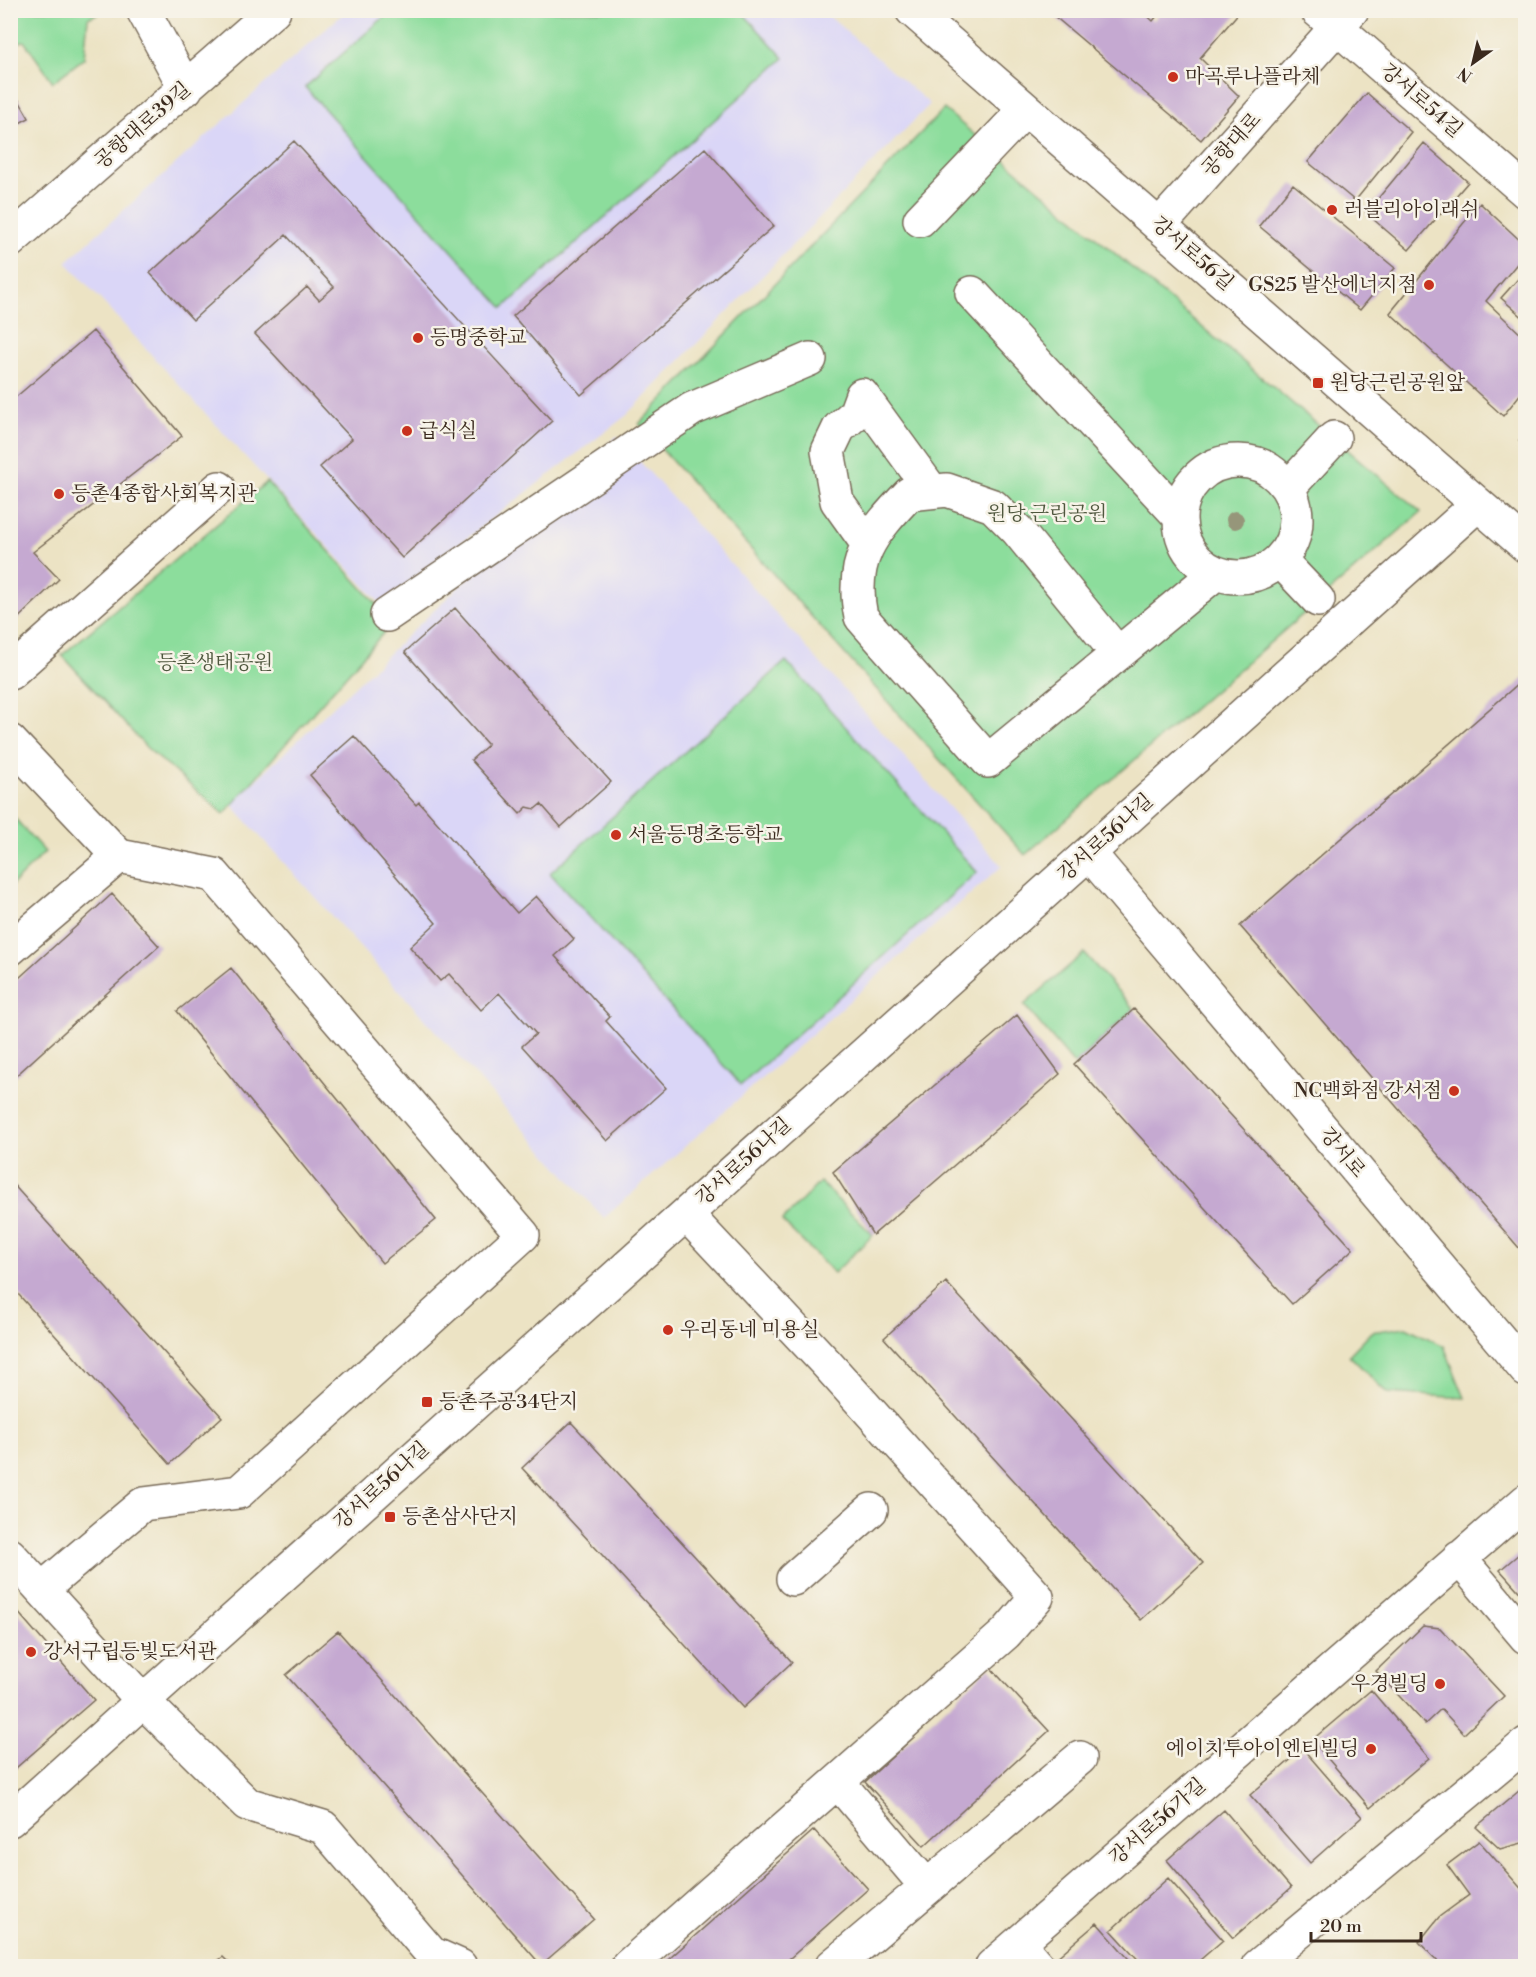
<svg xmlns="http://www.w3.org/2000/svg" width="1536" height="1977" font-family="'Libre Bodoni','Noto Serif KR',serif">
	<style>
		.built { fill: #dad6f7 }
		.green { fill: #8cdd9c; stroke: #64845d; stroke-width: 1.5 }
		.building { fill: #c5a9d1 }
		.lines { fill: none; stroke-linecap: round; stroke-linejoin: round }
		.minor-casing { stroke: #796b58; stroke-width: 36 }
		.minor { stroke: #fff; stroke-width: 33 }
		.tree { fill: #96967a }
		.poi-dot { fill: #c8321e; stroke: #f7f3e8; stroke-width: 2 }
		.labels { text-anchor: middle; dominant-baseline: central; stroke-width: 5; stroke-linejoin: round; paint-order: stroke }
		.poi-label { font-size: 20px; fill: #3b2a1e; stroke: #f7f3e8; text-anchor: start }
		.street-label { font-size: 20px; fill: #3b2a1e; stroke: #f7f3e8 }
		.park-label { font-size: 20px; fill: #4f573e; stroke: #f7f3e8 }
	</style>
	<rect width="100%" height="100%" fill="#f7f3e8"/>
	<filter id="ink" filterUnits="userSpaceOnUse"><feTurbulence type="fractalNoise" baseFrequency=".0167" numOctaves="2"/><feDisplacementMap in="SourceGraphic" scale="12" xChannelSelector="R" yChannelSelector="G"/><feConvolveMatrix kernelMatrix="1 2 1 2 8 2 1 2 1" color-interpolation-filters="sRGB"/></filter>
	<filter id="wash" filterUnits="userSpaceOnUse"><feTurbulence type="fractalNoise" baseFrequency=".008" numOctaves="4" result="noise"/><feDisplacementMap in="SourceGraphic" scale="24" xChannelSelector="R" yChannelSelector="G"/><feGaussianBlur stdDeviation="1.35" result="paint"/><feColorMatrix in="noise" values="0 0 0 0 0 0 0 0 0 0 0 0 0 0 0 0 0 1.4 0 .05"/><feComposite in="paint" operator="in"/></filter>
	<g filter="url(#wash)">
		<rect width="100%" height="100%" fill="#ece3c4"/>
		<path class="built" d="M346,11H823L930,104L627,415L381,604L66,262Z
			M617,436L1002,866L604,1218L231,804Z"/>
		<path class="green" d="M11,10H102L103,11L88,18L84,58L53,82L24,41L11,44Z
			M391,11H741L784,58L503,308L305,87Z
			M944,109L1421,512L1025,855L639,424Z
			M267,482L393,622L224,814L147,748L62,655Z
			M786,661L977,872L741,1085L550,873Z
			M10,813L45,852L11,886H10Z
			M1084,953L1134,1009L1074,1064L1024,1005Z
			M820,1182L873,1235L834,1273L782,1221Z
			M1406,1327L1444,1346L1465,1398L1387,1393L1349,1355L1371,1332Z"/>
		<g id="blocks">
			<path class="building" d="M1047,10H1141L1153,21L1162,10H1241L1200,58L1239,96L1201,140Z
				M10,85L29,118L10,128Z
				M1367,93L1411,132L1355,201L1308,162Z
				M294,141L552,421L402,558L320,467L352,439L255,334L307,287L319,300L334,287L286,235L193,320L150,273Z
				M1424,143L1468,182L1409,250L1366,213Z
				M705,148L774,226L581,395L513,316Z
				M1293,184L1395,268L1360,310L1259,226Z
				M1480,203L1526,246V253L1486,301L1526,339V387L1503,416L1390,313Z
				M1526,270V320L1501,298Z
				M93,331L182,436L33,552L59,579L10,626V402Z
				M1526,433V446L1519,441Z
				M455,608L611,782L561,827L541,804L535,809L527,807L520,814L471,760L488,745L405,652Z
				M1526,677V1256L1240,926Z
				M354,736L416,805L419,802L517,913L536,896L574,939L555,956L610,1017L606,1021L666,1088L607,1141L522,1046L536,1034L499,993L481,1010L449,974L440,981L410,947L436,923L310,775Z
				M112,894L159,946L10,1081V986Z
				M231,968L436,1220L382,1263L177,1011Z
				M1134,1009L1353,1249L1292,1304L1074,1064Z
				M1017,1015L1060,1074L873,1235L833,1172Z
				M10,1181L222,1417L170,1464L10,1285Z
				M946,1282L1203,1563L1141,1620L884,1338Z
				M571,1422L792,1662L743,1708L522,1468Z
				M1526,1548V1599L1500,1570Z
				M10,1603L94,1700L10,1773Z
				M1423,1626L1440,1628L1504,1696L1464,1734L1441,1709L1425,1724L1376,1671Z
				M338,1631L594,1919L541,1965L286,1675Z
				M990,1667L1049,1731L924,1846L865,1782Z
				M1371,1690L1429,1758L1370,1808L1312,1740Z
				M1303,1749L1362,1817L1310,1863L1250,1795Z
				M1526,1785V1842L1500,1849L1476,1827Z
				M1224,1810L1291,1888L1233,1938L1167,1860Z
				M814,1830L868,1889L781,1966H661Z
				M1479,1841L1526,1894V1966H1442L1419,1942L1439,1917L1469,1895L1447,1865Z
				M1168,1878L1223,1940L1193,1966H1144L1111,1930Z
				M1097,1923L1135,1966H1049L1048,1965Z
				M223,1957L232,1966H211Z"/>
		</g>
	</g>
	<g filter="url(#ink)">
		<use href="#blocks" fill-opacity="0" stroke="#796b58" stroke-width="1.5"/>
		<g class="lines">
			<g class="minor-casing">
				<path id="minor" d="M143,10L186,89
					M912,10L1526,546
					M1317,10L1526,192
					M920,220L1025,110
					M1159,226L1352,10
					M10,241L274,10
					M972,293L1179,516
					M1180 519a58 58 0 1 1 116 0a58 58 0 1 1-116 0Z
					M1288,488L1334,438
					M867,543L837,501L828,451L839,428L855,414L862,395L932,491
					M1280,560L1318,600
					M387,615L692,409L810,359
					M1118,654L1017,530L993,506L947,490L909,494C872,533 849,559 861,617L988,761L1216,573
					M10,673L219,488
					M10,741L119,856
					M1089,853L1526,1370
					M10,949L119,856L214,875L523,1235L239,1492L143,1504L42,1589
					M10,1555L143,1701L247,1804L323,1827L431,1953L460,1966
					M1459,1558L1526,1637
					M793,1579L871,1510
					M838,1782L927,1887
					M10,1820L1478,504
					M1019,1944L1038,1966
					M628,1966L1006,1633L1037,1597L826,1363L686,1214
					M832,1966L1080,1758L836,1966
					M992,1966L1526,1501
					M1258,1966L1526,1744"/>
			</g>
			<use href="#minor" class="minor"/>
		</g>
		<circle class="tree" cx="1235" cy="520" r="9"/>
	</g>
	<g class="poi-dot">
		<circle cx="1173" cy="77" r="6"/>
		<circle cx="1332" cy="210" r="6"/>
		<circle cx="1429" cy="285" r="6"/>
		<circle cx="418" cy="338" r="6"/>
		<rect x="1312" y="377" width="12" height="12" rx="3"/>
		<circle cx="407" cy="431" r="6"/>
		<circle cx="59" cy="494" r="6"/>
		<circle cx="616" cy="835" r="6"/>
		<circle cx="1454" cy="1091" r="6"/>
		<circle cx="668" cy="1330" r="6"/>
		<rect x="421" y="1396" width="12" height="12" rx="3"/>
		<rect x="384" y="1511" width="12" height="12" rx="3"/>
		<circle cx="31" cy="1652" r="6"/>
		<circle cx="1440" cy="1684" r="6"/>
		<circle cx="1371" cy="1749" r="6"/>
	</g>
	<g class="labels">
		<g class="poi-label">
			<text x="1185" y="77">마곡루나플라체</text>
			<text x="1344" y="210">러블리아이래쉬</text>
			<text x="1417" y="285" text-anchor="end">GS25 발산에너지점</text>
			<text x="430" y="338">등명중학교</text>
			<text x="1330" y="383">원당근린공원앞</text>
			<text x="419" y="431">급식실</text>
			<text x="71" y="494">등촌4종합사회복지관</text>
			<text x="628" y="835">서울등명초등학교</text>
			<text x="1442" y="1091" text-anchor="end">NC백화점 강서점</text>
			<text x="680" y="1330">우리동네 미용실</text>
			<text x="439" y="1402">등촌주공34단지</text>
			<text x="402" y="1517">등촌삼사단지</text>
			<text x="43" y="1652">강서구립등빛도서관</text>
			<text x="1428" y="1684" text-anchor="end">우경빌딩</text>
			<text x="1359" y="1749" text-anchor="end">에이치투아이엔티빌딩</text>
		</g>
		<g class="street-label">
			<text transform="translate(1421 101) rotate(41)">강서로54길</text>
			<text transform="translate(143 126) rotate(-41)">공항대로39길</text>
			<text transform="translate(1232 145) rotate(-48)">공항대로</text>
			<text transform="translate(1192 254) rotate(41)">강서로56길</text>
			<text transform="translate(1106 838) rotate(-42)">강서로56나길</text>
			<text transform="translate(1342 1153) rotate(50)">강서로</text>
			<text transform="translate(744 1162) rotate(-42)">강서로56나길</text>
			<text transform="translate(382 1486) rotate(-42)">강서로56나길</text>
			<text transform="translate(1158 1822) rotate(-41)">강서로56가길</text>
		</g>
		<g class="park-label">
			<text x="1047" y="514">원당 근린공원</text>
			<text x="215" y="663">등촌생태공원</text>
		</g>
	</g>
	<rect width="1536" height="1977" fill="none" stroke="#f7f3e8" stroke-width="36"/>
	<g transform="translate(1473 63) rotate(214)" stroke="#f7f3e8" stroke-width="4.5" paint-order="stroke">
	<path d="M0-4.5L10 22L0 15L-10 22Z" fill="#3b2a1e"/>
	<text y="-9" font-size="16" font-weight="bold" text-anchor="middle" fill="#3b2a1e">N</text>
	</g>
	<path d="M1311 1932v9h110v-9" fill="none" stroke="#3b2a1e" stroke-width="3"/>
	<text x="1320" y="1932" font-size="18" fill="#3b2a1e" stroke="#f7f3e8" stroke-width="4.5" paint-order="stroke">20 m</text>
</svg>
